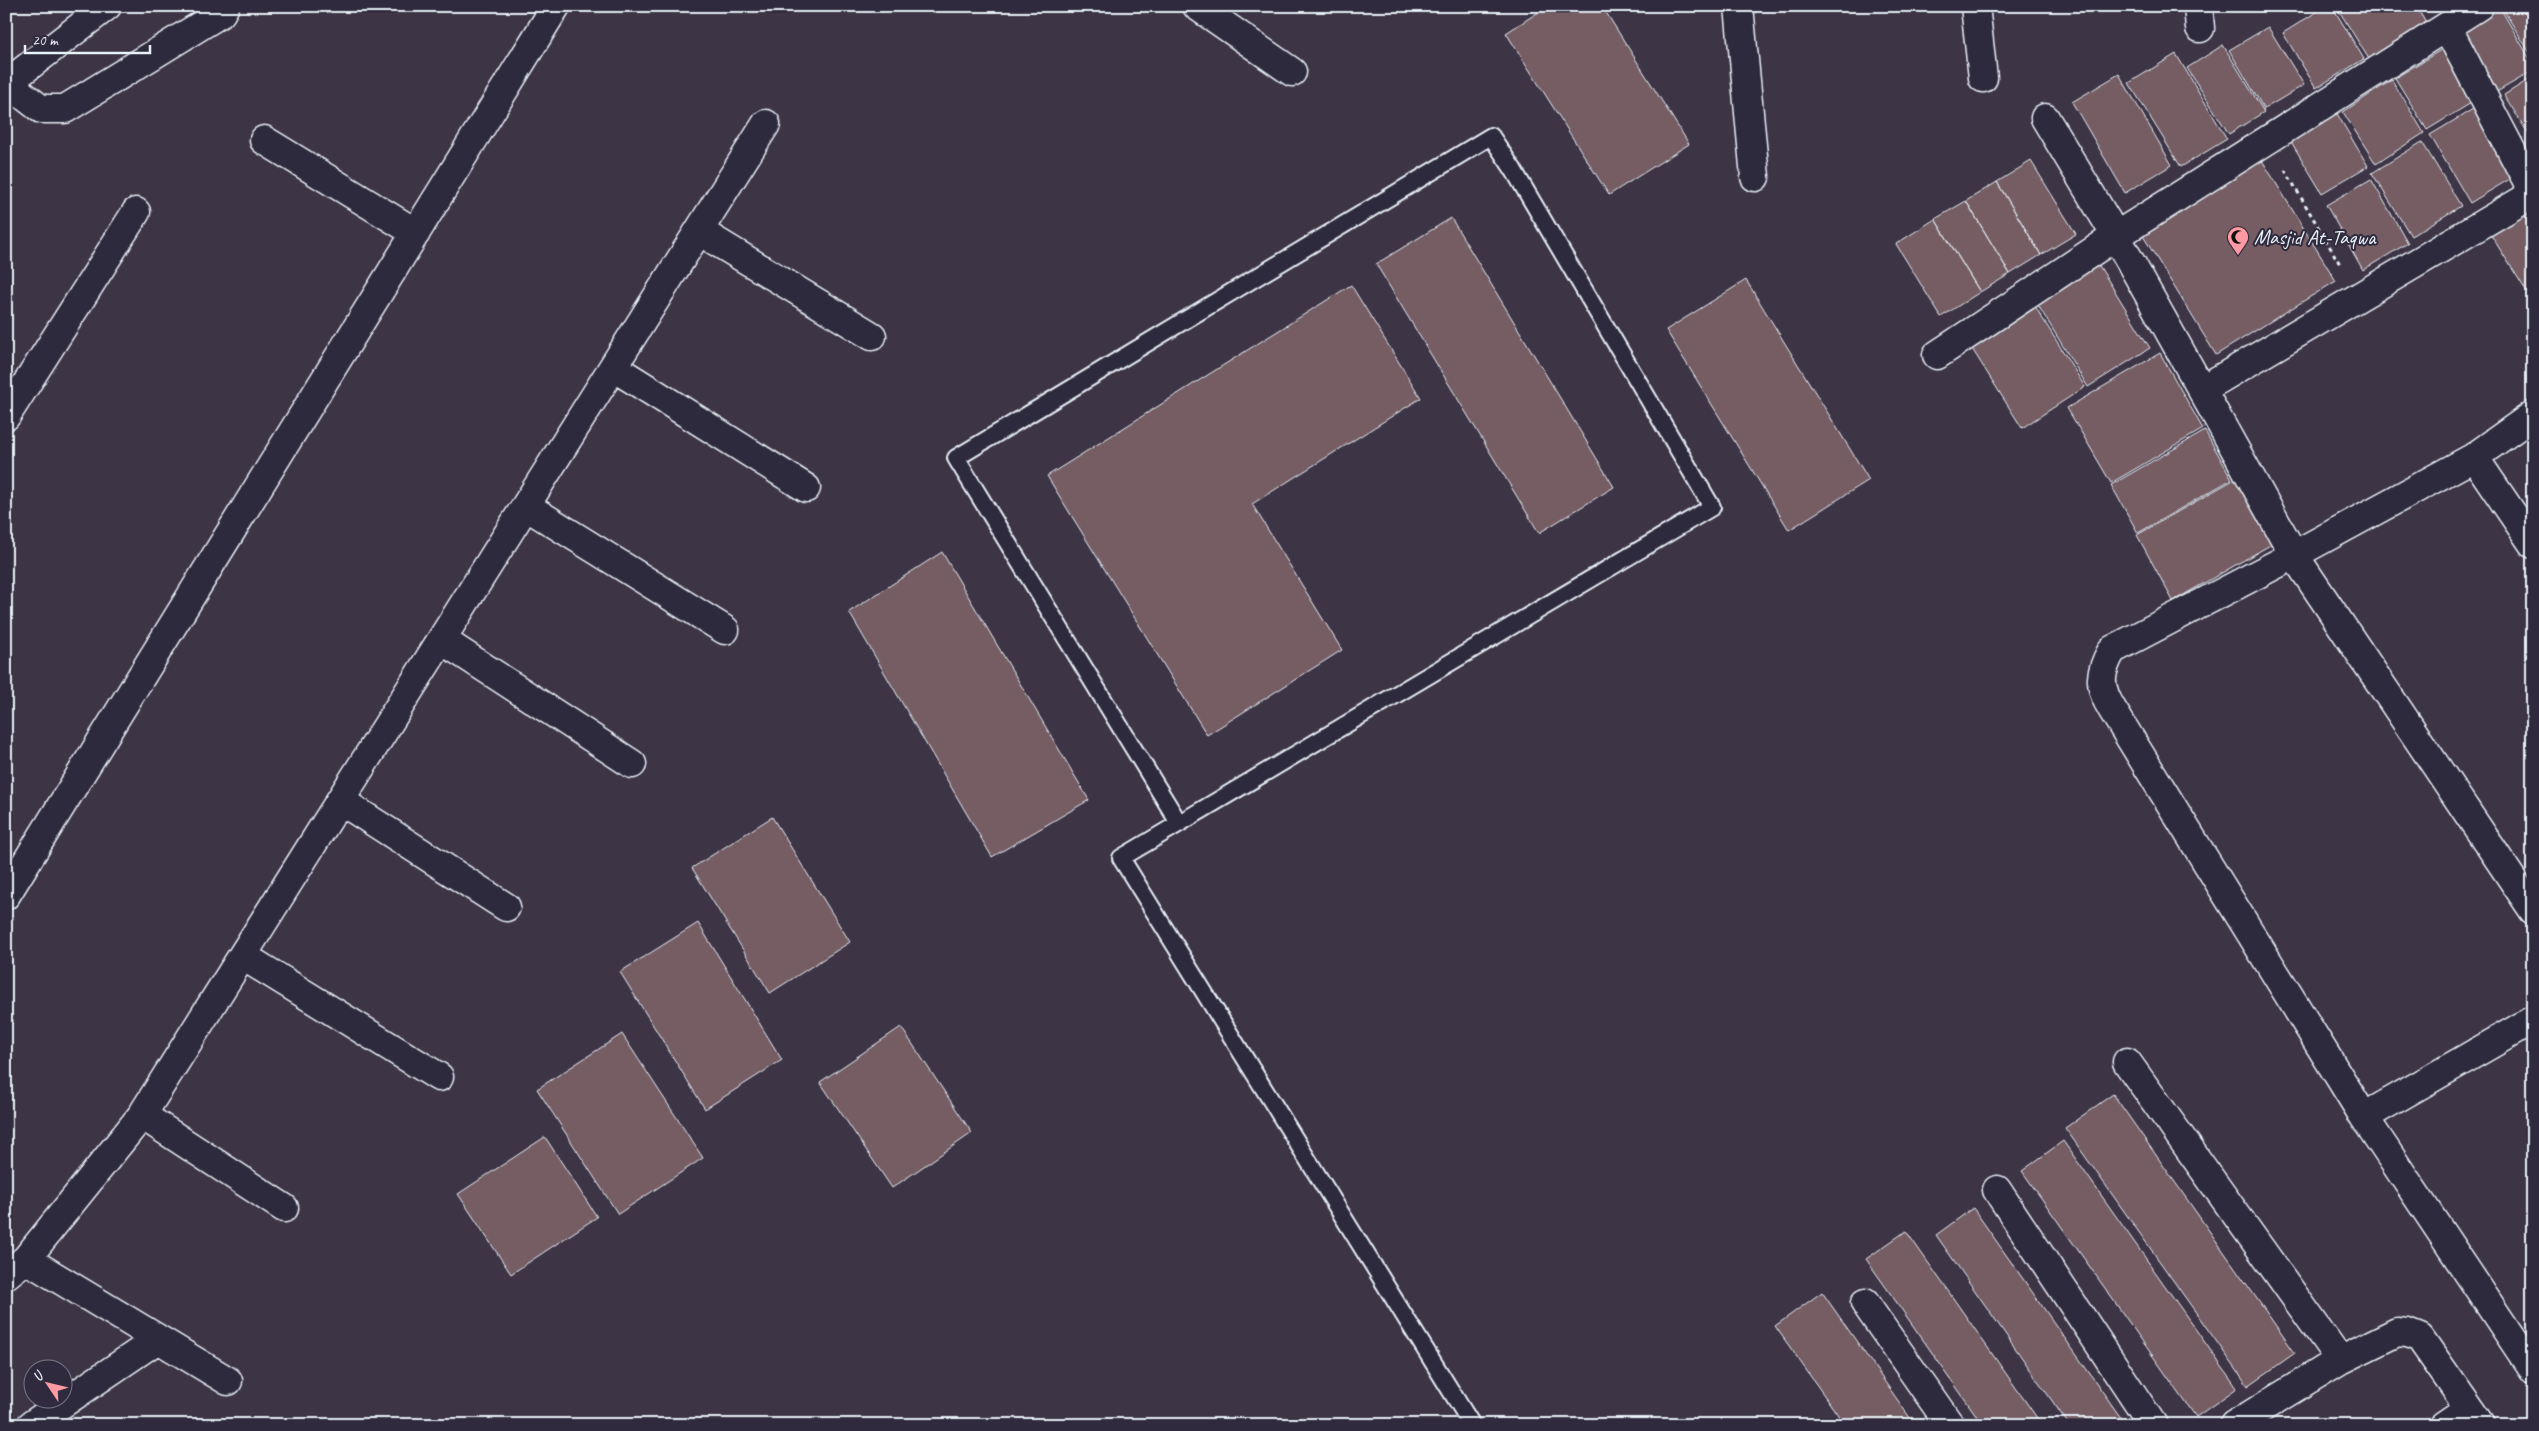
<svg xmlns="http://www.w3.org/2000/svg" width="2539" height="1431" font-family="Caveat,sans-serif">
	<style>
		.building { fill: #745d64; stroke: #e8f1f8 }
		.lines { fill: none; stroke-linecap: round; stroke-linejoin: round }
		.service-casing { stroke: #e8f1f8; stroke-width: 20 }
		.minor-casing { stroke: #e8f1f8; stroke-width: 31 }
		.path { stroke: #e8f1f8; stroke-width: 3; stroke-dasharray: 4 4; stroke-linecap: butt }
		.service { stroke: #2f2a3d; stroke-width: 16 }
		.minor { stroke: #2f2a3d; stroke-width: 28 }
		.labels { text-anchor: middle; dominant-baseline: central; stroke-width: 4; stroke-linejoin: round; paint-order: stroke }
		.poi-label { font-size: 21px; fill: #e8f1f8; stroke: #2f2a3d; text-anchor: start }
	</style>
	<rect width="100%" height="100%" fill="#3d3445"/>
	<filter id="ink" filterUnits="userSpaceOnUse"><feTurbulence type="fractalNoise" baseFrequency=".02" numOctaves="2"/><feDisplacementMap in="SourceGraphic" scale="10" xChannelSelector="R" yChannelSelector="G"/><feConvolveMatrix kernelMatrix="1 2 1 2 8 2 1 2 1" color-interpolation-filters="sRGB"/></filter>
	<g filter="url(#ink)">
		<path class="building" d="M1548,6H1602L1689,144L1609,195L1506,33Z
			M2326,6H2332L2364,59L2316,88L2283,33Z
			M2336,6H2416L2426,23L2369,59Z
			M2491,6H2499L2533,64V71L2495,93L2456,27Z
			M2501,6H2532L2533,58Z
			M2268,27L2304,85L2264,109L2229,50Z
			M2223,45L2264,112L2229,134L2187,68Z
			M2444,48L2476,100L2427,130L2395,78Z
			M2176,54L2227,139L2181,167L2129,83Z
			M2119,74L2172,165L2125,193L2072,102Z
			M2533,77V141L2504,95Z
			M2392,80L2424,133L2376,164L2343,112Z
			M2478,106L2518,174L2470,203L2430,135Z
			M2336,112L2368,166L2322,193L2290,140Z
			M2422,142L2461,206L2411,236L2372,173Z
			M2260,157L2336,281L2216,355L2140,231Z
			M2031,161L2076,234L2041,255L1997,182Z
			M2371,179L2408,243L2363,270L2326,205Z
			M1997,182L2041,255L2010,274L1966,201Z
			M1966,201L2010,274L1980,292L1935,219Z
			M2529,206L2533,212L2532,300L2489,232Z
			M1451,218L1614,487L1539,533L1376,264Z
			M1935,219L1980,292L1941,317L1896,244Z
			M2095,259L2150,348L2088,387L2033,297Z
			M1746,280L1869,480L1789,530L1666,330Z
			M1351,285L1421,398L1252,504L1342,650L1207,735L1047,476Z
			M2033,303L2085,387L2022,428L1969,344Z
			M2160,353L2203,429L2111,483L2067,408Z
			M2205,431L2232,479L2138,533L2111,485Z
			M2235,479L2272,544L2173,601L2137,535Z
			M942,552L1089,800L992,857L849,612Z
			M772,817L850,942L770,993L692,868Z
			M698,923L782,1060L705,1109L620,972Z
			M901,1027L972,1133L892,1188L820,1082Z
			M622,1034L703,1158L618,1214L537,1089Z
			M2113,1094L2295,1353L2248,1386L2065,1128Z
			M545,1137L597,1217L511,1274L458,1194Z
			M2063,1141L2237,1388L2196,1417L2022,1171Z
			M1973,1208L2126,1425H2069L1936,1235Z
			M1906,1231L2042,1425H1983L1866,1259Z
			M1822,1292L1915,1425H1845L1775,1326Z"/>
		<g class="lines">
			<g class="service-casing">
				<path id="service" d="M1179,823L956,458L1491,136L1513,169L1712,507L1121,858L1472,1425"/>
			</g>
			<g class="minor-casing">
				<path id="minor" d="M1197,6L1292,72
					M1739,6L1755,177
					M1975,6L1983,78
					M2198,6L2200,28
					M2447,27L2533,192
					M6,82L41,109H65L221,13L225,6
					M7,83L107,6
					M2045,118L2116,236L2294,555L2533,910
					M264,140L416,233
					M699,231L872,336
					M1937,355L2116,236L2479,6
					M613,367L806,488
					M2203,389L2533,194
					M2533,415L2474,457L2294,555L2112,650C2099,673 2098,686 2112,709L2364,1117L2533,1370
					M6,416L136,212
					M2474,457L2533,544
					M526,506L725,630
					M442,640L632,764
					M341,801L506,907
					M6,895L556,6
					M243,956L439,1077
					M2127,1062L2340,1360
					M142,1115L284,1208
					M2364,1117L2533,1020
					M1997,1190L2153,1425
					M26,1259L228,1381
					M6,1275L26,1259L142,1115L766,124
					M1865,1303L1950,1425
					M31,1425L158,1339
					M2234,1425L2340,1360L2397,1332L2407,1333L2420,1338L2481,1425
					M2444,1425L2469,1408"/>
			</g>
			<path class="path" d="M2285,170L2341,266"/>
			<use href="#service" class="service"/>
			<use href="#minor" class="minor"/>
		</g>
	</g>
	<defs>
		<g id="mosque-pin" transform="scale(1.125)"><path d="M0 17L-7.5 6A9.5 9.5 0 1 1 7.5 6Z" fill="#ff9aa2" stroke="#2f2a3d"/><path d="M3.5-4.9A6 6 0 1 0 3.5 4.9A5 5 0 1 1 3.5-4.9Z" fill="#111"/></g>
	</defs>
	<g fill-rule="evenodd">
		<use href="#mosque-pin" x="2238" y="237"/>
	</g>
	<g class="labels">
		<g class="poi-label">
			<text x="2254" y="237">Masjid At-Taqwa</text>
		</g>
	</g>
	<rect width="2539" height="1431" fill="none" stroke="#2f2a3d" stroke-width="25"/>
	<rect x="12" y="12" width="2514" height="1406" fill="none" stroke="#e8f1f8" stroke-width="2" filter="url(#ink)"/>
	<g transform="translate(48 1384) rotate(305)"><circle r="24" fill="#2f2a3d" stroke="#797a88"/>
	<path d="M0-4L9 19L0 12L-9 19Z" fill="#ff9aa2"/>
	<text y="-8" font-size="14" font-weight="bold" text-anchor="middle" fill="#e8f1f8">U</text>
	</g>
	<path d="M25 45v8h125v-8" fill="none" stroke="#e8f1f8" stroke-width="2.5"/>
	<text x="32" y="45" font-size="15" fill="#e8f1f8" stroke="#2f2a3d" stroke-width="4" paint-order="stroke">20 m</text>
</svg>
